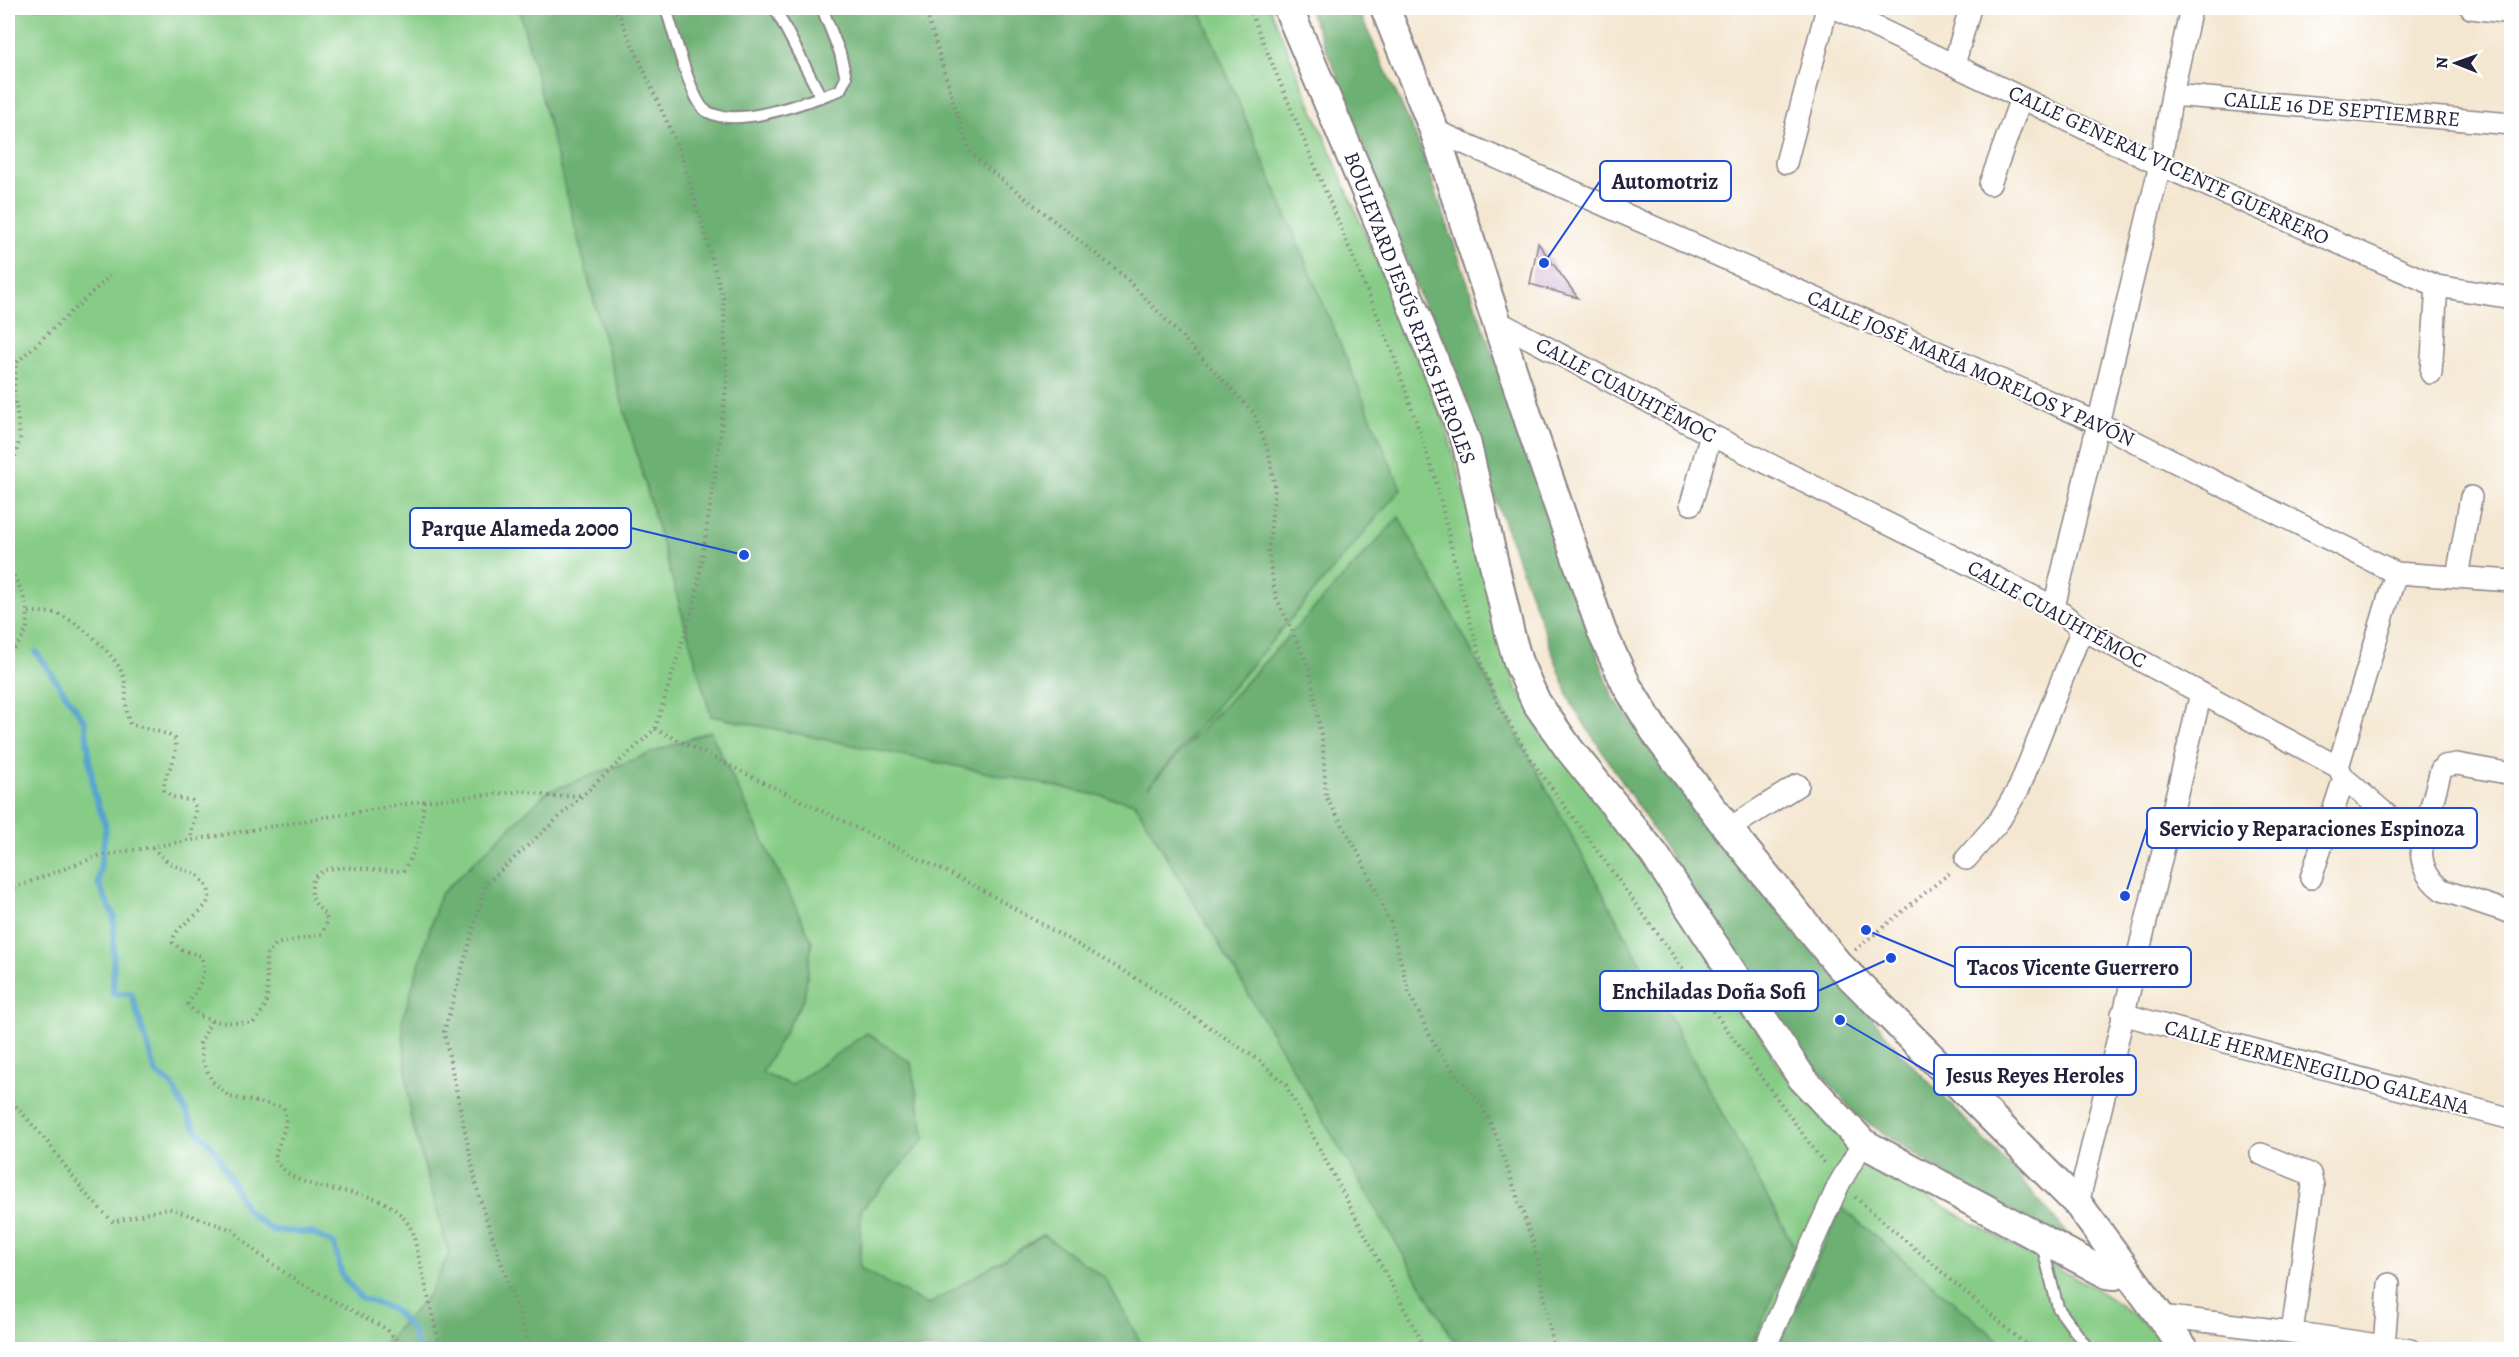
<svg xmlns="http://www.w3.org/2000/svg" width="2519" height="1357" font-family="Alegreya,serif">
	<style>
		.green { fill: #87cc86; stroke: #547760; stroke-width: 1.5 }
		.forest { fill: #6db073; stroke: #486957; stroke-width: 1.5 }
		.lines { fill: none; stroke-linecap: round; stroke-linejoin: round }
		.stream { stroke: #54a3ce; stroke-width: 6 }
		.building { fill: #c7a7cb }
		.lane-casing { stroke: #8b8486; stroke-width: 14 }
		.street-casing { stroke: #8b8486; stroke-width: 24 }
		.secondary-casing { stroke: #8b8486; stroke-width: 32 }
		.path { stroke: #8b8486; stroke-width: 4; stroke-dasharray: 1.5 4.5; stroke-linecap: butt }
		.lane { stroke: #fff; stroke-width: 10 }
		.street { stroke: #fff; stroke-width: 21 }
		.secondary { stroke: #fff; stroke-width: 28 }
		.labels { text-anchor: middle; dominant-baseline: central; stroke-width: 4.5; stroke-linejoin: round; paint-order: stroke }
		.street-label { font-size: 21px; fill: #22223b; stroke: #fff }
		.leader { fill: none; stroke: #1d4ed8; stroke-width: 2 }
		.callout-dot { fill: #1d4ed8; stroke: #fff; stroke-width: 2 }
		.callout { fill: #fff; stroke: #1d4ed8; stroke-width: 2 }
		.callout-label { font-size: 22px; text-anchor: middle; font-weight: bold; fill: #22223b }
	</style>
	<rect width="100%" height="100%" fill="#fff"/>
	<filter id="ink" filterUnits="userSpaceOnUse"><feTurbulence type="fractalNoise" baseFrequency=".0167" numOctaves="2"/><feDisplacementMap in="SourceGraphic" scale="12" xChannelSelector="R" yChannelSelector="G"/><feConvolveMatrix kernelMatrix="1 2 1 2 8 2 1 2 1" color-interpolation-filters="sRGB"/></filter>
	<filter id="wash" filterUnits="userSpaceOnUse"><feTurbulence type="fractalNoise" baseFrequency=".008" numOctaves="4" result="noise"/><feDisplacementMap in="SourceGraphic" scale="24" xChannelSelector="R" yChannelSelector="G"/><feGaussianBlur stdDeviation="1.35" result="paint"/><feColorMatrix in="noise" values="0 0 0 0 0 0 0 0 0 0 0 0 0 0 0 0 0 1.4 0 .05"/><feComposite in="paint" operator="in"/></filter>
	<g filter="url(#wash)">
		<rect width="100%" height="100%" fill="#f4e7d1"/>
		<path class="green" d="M8,8H1270L1445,423L1516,688L1680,898L1782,1072L1878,1169L2001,1239L2088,1284L2133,1314L2171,1349H8Z"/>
		<path class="forest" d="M519,8H1199L1401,489L1148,787L1399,517L1795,1248L1750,1349H1459L1135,803L711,716L601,328Z
			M1308,8H1357L1418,141L1613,698L1899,1051L2006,1162L2077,1245L1958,1182L1856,1115L1782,1027L1572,705L1336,72Z
			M710,731L812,941L804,998L762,1073L791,1085L867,1033L911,1063L925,1139L861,1210L860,1268L928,1305L1043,1235L1105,1278L1144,1349H379L428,1296L449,1254L410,1115L402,1021L440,895L547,792Z
			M1841,1207L2009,1349H1777Z"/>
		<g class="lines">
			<path class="stream" d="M36,652L85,722L94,793L106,827L98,883L114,916L113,994L131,993L156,1073L172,1085L194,1127L216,1151L247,1211L272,1230L312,1233L334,1244L342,1275L360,1297L394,1310L411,1329L419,1350"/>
		</g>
		<g id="blocks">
			<path class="building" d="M1538,243L1578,298L1530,284Z"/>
		</g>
	</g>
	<g filter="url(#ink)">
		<use href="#blocks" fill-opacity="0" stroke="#8b8486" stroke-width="1.5"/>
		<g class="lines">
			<g class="lane-casing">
				<path id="lane" d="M666,8C672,27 691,101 706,111C737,130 808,101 840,90L846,78L840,53L822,8
					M775,8L821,97
					M2042,1245L2058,1308L2089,1350"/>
			</g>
			<g class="street-casing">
				<path id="street" d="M1836,8L2160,165L2437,286L2512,298
					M2471,8L2512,13
					M1954,65L1970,8
					M2172,95L2512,124
					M1434,130L2098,423L2396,573L2512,581
					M1786,163L1827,8
					M1990,184L2021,98
					M1495,320L1711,435L2054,607L2082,629L2338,767L2344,778L2421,844C2421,864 2425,877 2442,890L2512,913
					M2431,373L2437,286
					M1691,504L1711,435
					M2457,577L2471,497
					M2054,607L2160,165L2172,95L2191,8
					M2338,767L2396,573
					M1728,829L1798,785
					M2421,844L2441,770L2444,766L2457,764L2512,774
					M1966,859L1999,821L2019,788L2082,629
					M2311,878L2344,778
					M2122,1014L2512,1119
					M2261,1154L2310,1174L2313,1186L2292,1332
					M2078,1204L2201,693
					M2161,1316L2292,1332L2410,1350
					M2384,1346L2389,1284
					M1764,1350L1839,1184L1863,1143"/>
			</g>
			<g class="secondary-casing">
				<path id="secondary" d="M1288,8L1376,215L1466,441L1510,634L1518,662L1536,702L1569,749L1654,854L1802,1078L1863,1143L2107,1274L2115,1275L2123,1268
					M1385,8L1434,130L1530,424L1602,632L1627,686L1659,738L1728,829L1838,964L2078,1204L2185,1350"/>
			</g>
			<path class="path" d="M925,8L962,130L971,152L986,167L1125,277L1254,413L1269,454L1275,489L1268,552L1276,597L1309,667L1323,746L1326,797L1356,848L1391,924L1409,993L1436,1048L1481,1105L1496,1135L1535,1248L1554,1350
				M1249,8L1393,353L1437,484L1460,586L1484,670L1499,706L1532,761L1826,1166
				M8,473L14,460L20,438L14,388L16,363L110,276
				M8,565C24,594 43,628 8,653
				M29,612C37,612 45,612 53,613C75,617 118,656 124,678C128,693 123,705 130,724L167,734L175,739C179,765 163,769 164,790L173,797L192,801L196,808L190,840
				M655,729L977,887L1141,981L1260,1061L1286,1085L1426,1350
				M152,848C158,853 164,859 170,863C179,869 192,870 199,877C233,909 172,918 173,943L182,950L201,956C208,976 198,987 188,1004C202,1026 230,1022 253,1023C275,1001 265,984 266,955L276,944L322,934L327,922L326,915C312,903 310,896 313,879C316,876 321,872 325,870C343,864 381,872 403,871C418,848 422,828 424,801
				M8,890L98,856L345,814L424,801L525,791L554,797L582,795
				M1855,950L1952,871
				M211,1021L200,1044L202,1060L212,1081L230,1097L283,1107C291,1127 277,1140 275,1160C308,1207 386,1173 413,1233L441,1350
				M8,1097L50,1145L84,1192L113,1222L168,1208L233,1230L256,1252L298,1282L385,1328L402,1345V1350
				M1855,1197L2032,1350
				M531,1350L479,1197L444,1032L486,884L655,729L696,598L718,454L727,380L723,298L682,156L620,17L612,8"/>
			<use href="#lane" class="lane"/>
			<use href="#street" class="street"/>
			<use href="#secondary" class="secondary"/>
		</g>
	</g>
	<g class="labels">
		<g class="street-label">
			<text transform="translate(2342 109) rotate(5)">CALLE 16 DE SEPTIEMBRE</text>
			<text transform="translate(2169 165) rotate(25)">CALLE GENERAL VICENTE GUERRERO</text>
			<text transform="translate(1410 308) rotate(69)">BOULEVARD JESÚS REYES HEROLES</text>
			<text transform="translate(1971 368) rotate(24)">CALLE JOSÉ MARÍA MORELOS Y PAVÓN</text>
			<text transform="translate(1626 390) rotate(28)">CALLE CUAUHTÉMOC</text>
			<text transform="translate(2057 614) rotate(29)">CALLE CUAUHTÉMOC</text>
			<text transform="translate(2317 1067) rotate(15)">CALLE HERMENEGILDO GALEANA</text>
		</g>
	</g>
	<path class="leader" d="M1544 263L1600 181M744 555L631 528M2125 896L2147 828M1866 930L1955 967M1891 958L1818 991M1840 1020L1934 1075"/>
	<g class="callout-dot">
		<circle cx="1544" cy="263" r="6"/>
		<circle cx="744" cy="555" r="6"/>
		<circle cx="2125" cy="896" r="6"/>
		<circle cx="1866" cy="930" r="6"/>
		<circle cx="1891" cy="958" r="6"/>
		<circle cx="1840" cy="1020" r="6"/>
	</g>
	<g class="callout">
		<rect x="1600" y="161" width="131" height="40" rx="6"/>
		<rect x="410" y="508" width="221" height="40" rx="6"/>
		<rect x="2147" y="808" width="330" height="40" rx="6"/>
		<rect x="1955" y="947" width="236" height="40" rx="6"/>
		<rect x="1600" y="971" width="218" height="40" rx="6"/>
		<rect x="1934" y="1055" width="202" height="40" rx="6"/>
	</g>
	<g class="callout-label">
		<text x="1665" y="189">Automotriz</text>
		<text x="520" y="536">Parque Alameda 2000</text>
		<text x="2312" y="836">Servicio y Reparaciones Espinoza</text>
		<text x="2073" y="975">Tacos Vicente Guerrero</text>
		<text x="1709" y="999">Enchiladas Doña Sofi</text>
		<text x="2035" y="1083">Jesus Reyes Heroles</text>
	</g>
	<rect width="2519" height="1357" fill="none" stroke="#fff" stroke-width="30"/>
	<g transform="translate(2456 63) rotate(271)" stroke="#ffffff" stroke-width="4.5" paint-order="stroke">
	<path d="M0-4.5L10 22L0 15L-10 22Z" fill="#22223b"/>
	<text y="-9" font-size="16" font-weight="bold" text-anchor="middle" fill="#22223b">N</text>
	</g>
</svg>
